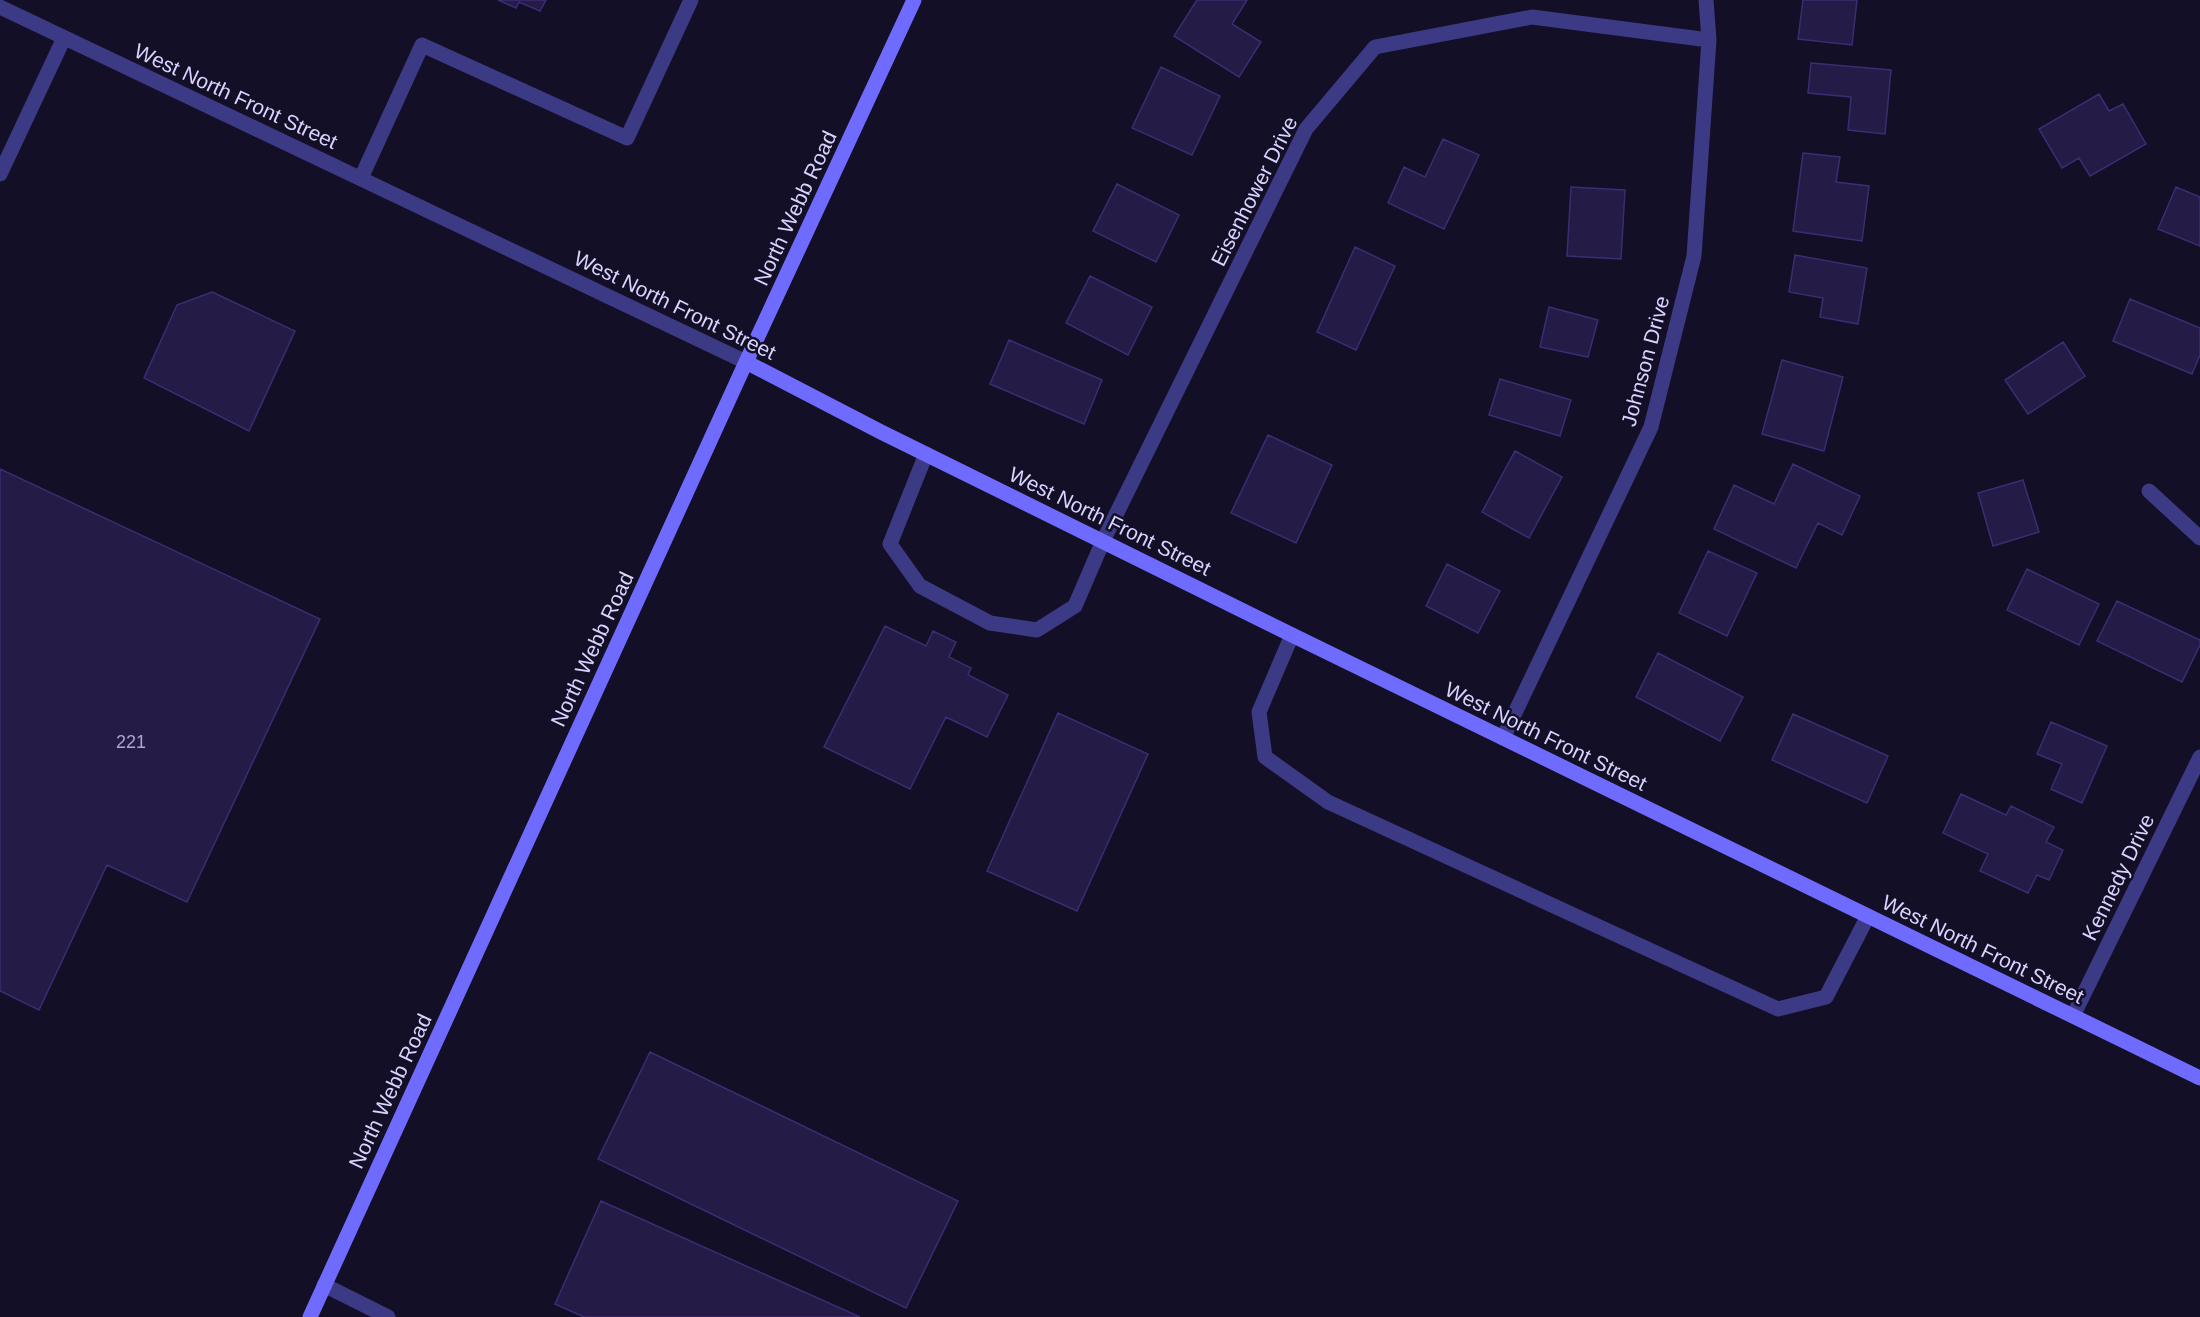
<svg xmlns="http://www.w3.org/2000/svg" width="2200" height="1317" font-family="Arial,sans-serif">
	<style>
		.building { fill: #241b47; stroke: #3b2d73; stroke-width: 1.5 }
		.lines { fill: none; stroke-linecap: round; stroke-linejoin: round }
		.lane { stroke: #3d3a85; stroke-width: 15 }
		.street { stroke: #3d3a85; stroke-width: 15 }
		.secondary { stroke: #6f6bff; stroke-width: 15 }
		.labels { text-anchor: middle; dominant-baseline: central; stroke-width: 5; stroke-linejoin: round; paint-order: stroke }
		.number-label { font-size: 18px; fill: #aca6d1 }
		.street-label { font-size: 21px; fill: #d9d4ff; stroke: #130f26 }
	</style>
	<rect width="100%" height="100%" fill="#130f26"/>
	<path class="building" d="M498,0H546L540,11L519,2L516,8Z
		M1197,0H1247L1232,24L1261,42L1239,77L1174,36Z
		M1803,0H1857L1852,45L1798,39Z
		M1811,63L1891,70L1885,134L1848,130L1851,97L1808,93Z
		M1161,67L1220,96L1192,155L1132,128Z
		M2099,94L2109,111L2123,104L2146,144L2090,176L2079,158L2062,168L2039,129Z
		M1443,139L1479,155L1444,229L1388,203L1404,167L1425,177Z
		M1803,153L1840,157L1836,182L1869,186L1862,241L1793,231Z
		M1117,184L1179,215L1156,262L1093,231Z
		M1571,187L1625,190L1621,259L1567,256Z
		M2176,187L2200,197V246L2158,229Z
		M1355,247L1395,266L1356,350L1317,332Z
		M1795,255L1867,268L1858,324L1820,317L1823,298L1789,292Z
		M1090,276L1152,307L1128,355L1066,323Z
		M212,292L295,331L249,431L144,378L177,305Z
		M2130,299L2200,328V355L2192,374L2113,341Z
		M1549,307L1598,320L1588,357L1540,347Z
		M1009,340L1102,380L1084,424L990,384Z
		M2063,342L2085,376L2028,414L2005,380Z
		M1782,360L1843,377L1824,451L1762,434Z
		M1500,379L1571,400L1560,436L1489,415Z
		M1268,435L1332,465L1296,543L1231,513Z
		M1515,451L1562,477L1529,538L1482,512Z
		M1793,464L1860,496L1842,535L1818,523L1796,568L1714,529L1734,485L1774,504Z
		M0,469L320,619L187,902L107,865L39,1010L0,991Z
		M2023,480L2039,532L1993,546L1978,493Z
		M1708,551L1757,573L1727,636L1679,613Z
		M1447,564L1500,591L1478,633L1426,606Z
		M2027,569L2099,604L2079,645L2007,610Z
		M2117,601L2200,640V645L2182,682L2097,641Z
		M885,626L926,646L933,631L956,642L949,657L971,668L968,675L1008,695L987,737L946,717L910,789L824,747Z
		M1658,653L1743,697L1720,741L1636,697Z
		M1058,713L1148,754L1077,911L987,871Z
		M1793,714L1888,756L1867,803L1772,760Z
		M2051,722L2107,746L2082,803L2051,789L2062,764L2037,754Z
		M1961,794L2006,815L2011,806L2054,827L2046,842L2063,850L2049,880L2037,875L2028,893L1980,871L1988,854L1943,833Z
		M650,1052L958,1201L906,1308L598,1159Z
		M601,1201L860,1317H584L555,1304Z"/>
	<g class="lines">
		<path class="lane" d="M361,178L422,45L627,138L691,0
			M926,454L890,544L920,586L990,623L1037,630L1075,606L1103,541
			M1292,635L1259,712L1265,757L1328,802L1778,1009L1826,997L1868,916
			M324,1285L388,1317"/>
		<path class="street" d="M0,7L746,362
			M0,174L64,38
			M2149,491L2200,538
			M1103,541L1306,129L1375,47L1532,17L1709,40
			M1503,738L1651,427L1694,256L1709,40L1706,0
			M2073,1016L2200,757"/>
		<path class="secondary" d="M746,362L881,432L1292,635L2200,1078
			M310,1317L746,362L914,0"/>
	</g>
	<g class="labels">
		<g class="number-label">
			<text x="131" y="742">221</text>
		</g>
		<g class="street-label">
			<text transform="translate(236 96) rotate(25)">West North Front Street</text>
			<text transform="translate(1254 191) rotate(-63)">Eisenhower Drive</text>
			<text transform="translate(795 208) rotate(-65)">North Webb Road</text>
			<text transform="translate(675 305) rotate(26)">West North Front Street</text>
			<text transform="translate(1645 361) rotate(-75)">Johnson Drive</text>
			<text transform="translate(1110 521) rotate(26)">West North Front Street</text>
			<text transform="translate(592 649) rotate(-65)">North Webb Road</text>
			<text transform="translate(1546 736) rotate(26)">West North Front Street</text>
			<text transform="translate(2118 877) rotate(-64)">Kennedy Drive</text>
			<text transform="translate(1983 949) rotate(26)">West North Front Street</text>
			<text transform="translate(390 1091) rotate(-65)">North Webb Road</text>
		</g>
	</g>
</svg>
